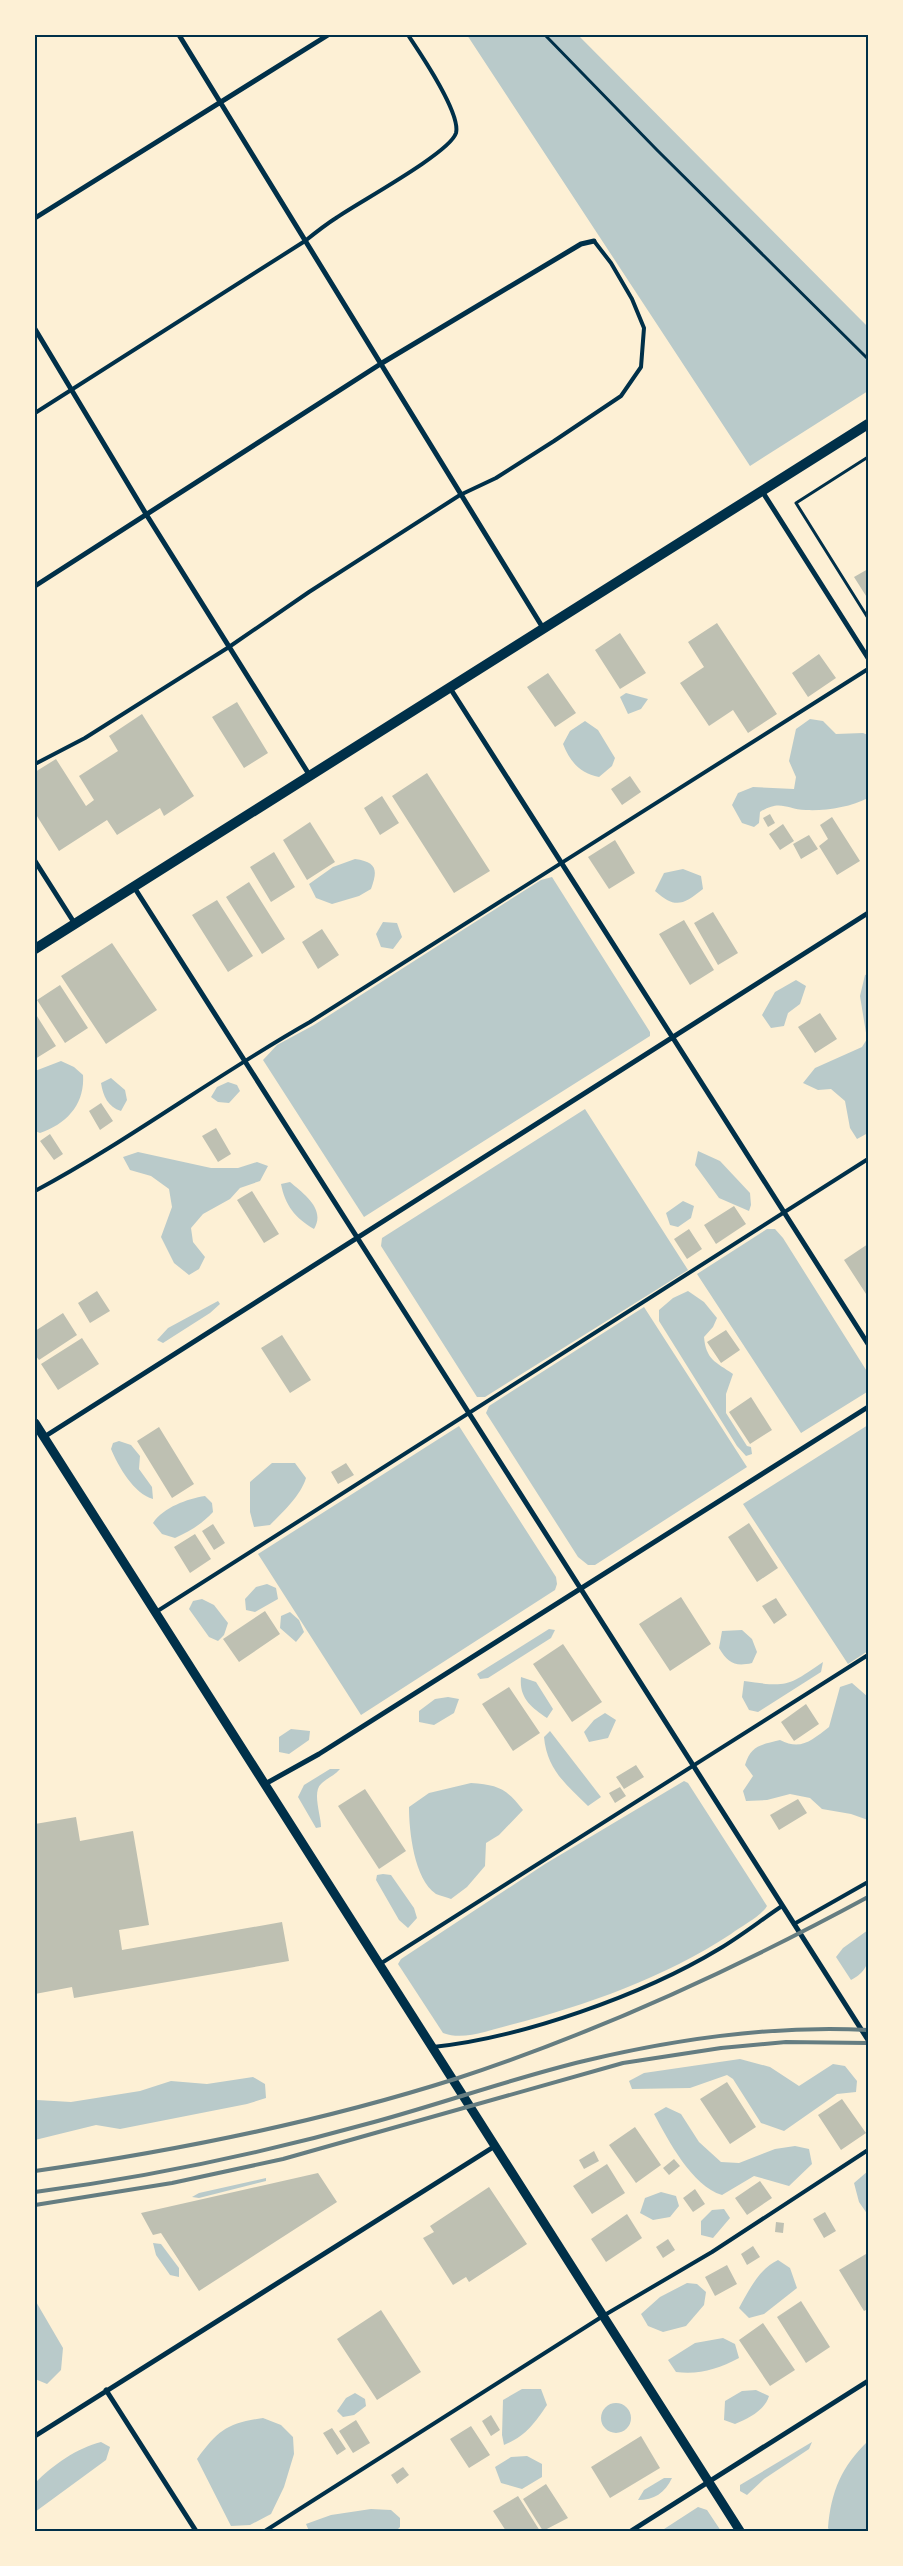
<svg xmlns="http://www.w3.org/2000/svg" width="903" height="2566" font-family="Merriweather,serif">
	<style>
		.green { fill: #b9caca }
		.building { fill: #bec0b2 }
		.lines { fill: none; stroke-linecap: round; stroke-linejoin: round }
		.path { stroke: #003049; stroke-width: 3 }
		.service { stroke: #003049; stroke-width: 4 }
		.minor { stroke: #003049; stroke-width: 5 }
		.tertiary { stroke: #003049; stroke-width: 9 }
		.secondary { stroke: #003049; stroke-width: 10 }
		.rail { stroke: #657d81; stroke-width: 4 }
		.neatline { fill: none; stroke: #003049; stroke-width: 2 }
	</style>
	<rect width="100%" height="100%" fill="#fdf0d5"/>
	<path class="green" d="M467,35H578L868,327V391L750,466Z
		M626,693L648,699L641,709L628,714L620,697Z
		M810,719L823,721L836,734L863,733L868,735V798C851,807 826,811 806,810C786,809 780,799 760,812L759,823L754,827L742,823L732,805L738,793L753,787L794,789L796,777L789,761L796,729Z
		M585,721L598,730L615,758L612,766L599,777C580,773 570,762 563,744L570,731Z
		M355,859C377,862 378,870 371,889L359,896L332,904L316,898L309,884L333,867Z
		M683,869L701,876L703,889C683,905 675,909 655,891L664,873Z
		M552,877L650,1032V1036L364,1217L263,1060L277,1045L314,1025L541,880Z
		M383,922L397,923L402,937L393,949L381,947L376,934Z
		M868,974V1133L857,1139L850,1128L845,1101L831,1089L818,1090L803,1083L815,1068L862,1047L867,1039L860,996L865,975Z
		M796,980L806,986L800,1004L788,1013L784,1026L771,1028L762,1015L775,992Z
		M61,1061L74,1067L83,1075C85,1104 67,1124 40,1133L35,1131V1071Z
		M111,1078L125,1090L127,1100L121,1111C108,1107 103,1096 101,1083Z
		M228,1082L237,1085L240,1091L229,1103L218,1102L211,1097L217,1087Z
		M585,1109L688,1270L485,1397H477L381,1246L382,1238Z
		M698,1151L720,1161L750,1193L751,1205L749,1211L719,1198L695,1165Z
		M138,1152L211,1168H238L257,1162L268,1166L260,1181L240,1188L230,1199L203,1214L191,1228L193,1242L205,1257L199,1269L189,1275L174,1263L161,1237L172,1207L169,1189L151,1176L130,1170L123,1157Z
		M290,1182C304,1194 326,1209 314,1229C295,1218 285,1205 281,1184Z
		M683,1201L694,1206L691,1218L678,1227L670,1225L666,1213Z
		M767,1229H775L783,1238L868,1373L867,1392L801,1433L697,1274Z
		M688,1291L704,1302L717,1318L713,1327L704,1337C706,1360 716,1362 733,1374L726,1394V1413L747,1446L751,1447L752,1454L746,1456L737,1446L659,1321V1310L673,1298Z
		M218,1301L220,1304L210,1313L163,1343L157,1340L168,1328Z
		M644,1307L747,1467L595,1565H588L578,1557L486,1413L489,1406Z
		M868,1425V1651L848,1664L743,1504Z
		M459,1426L556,1577L557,1584L555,1590L361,1715L258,1554Z
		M119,1441L131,1445L140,1456L139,1469L152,1487L153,1499C134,1494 118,1466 111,1449L113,1443Z
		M272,1463H295L306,1478C301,1495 283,1512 270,1525L254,1527L250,1512V1482Z
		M205,1496L212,1503L213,1512C202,1524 190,1531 175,1538L162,1534L153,1523C164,1507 187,1499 205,1496Z
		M267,1584L276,1588L278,1599L255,1612L246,1610L245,1599L256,1587Z
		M202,1599L214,1605L228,1623L224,1635L218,1641L209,1637L189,1609L193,1601Z
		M290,1612L299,1620L304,1632L296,1642L280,1628L281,1616Z
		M549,1629L555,1630L551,1638L488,1678L480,1679L477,1674Z
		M742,1630L752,1639L757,1652L752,1663C735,1667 728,1663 719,1648L722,1631Z
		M823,1662L821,1672L758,1712L749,1710L742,1697L744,1681C787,1687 787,1687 823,1662Z
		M521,1677L536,1682L553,1709L547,1718C531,1707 519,1698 521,1677Z
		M852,1683L868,1697V1820L851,1814L822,1809L810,1798L790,1794L767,1800L746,1801L743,1791L753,1776L745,1765C751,1745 761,1745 780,1740C801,1751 812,1740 829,1727L840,1687Z
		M448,1697L459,1699L454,1713L434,1725L419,1722V1711L435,1699Z
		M605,1713L616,1720L608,1738L589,1742L584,1732L594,1720Z
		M291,1729L310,1731L309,1740L289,1754L279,1752V1737Z
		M550,1731L601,1797L588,1806C566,1784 547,1770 544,1737Z
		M330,1769H340C334,1776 327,1778 321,1784C312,1792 321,1816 321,1827L316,1828L298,1797L304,1785Z
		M684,1781L688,1783L767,1906L765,1909C756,1919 742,1926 731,1934C664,1978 587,2005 510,2025C489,2030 464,2041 443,2033L398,1964L401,1959L545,1864Z
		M471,1783C498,1785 506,1788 523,1810L499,1835L486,1843L485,1866L467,1887L451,1899C447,1897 440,1896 436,1894C414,1879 409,1831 409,1807L429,1793Z
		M383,1874L391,1875L414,1908L417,1918L408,1928L399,1920L376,1880L377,1875Z
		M868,1930C868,1953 874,1968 851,1980L836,1957L843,1948Z
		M740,2059L770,2067L799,2086L833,2064L845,2066L857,2081L856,2092L837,2094L784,2131L761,2123L733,2079L727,2075L690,2088L632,2089L629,2081L644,2073Z
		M253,2077L265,2084L266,2098L247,2104L120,2129L96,2125L35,2140V2101L37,2100L71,2102L140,2091L171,2081L207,2084Z
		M666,2107L681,2114L699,2142L721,2162L739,2163L775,2149L795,2146L809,2149L812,2164L789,2186L754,2176L722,2195C692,2186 668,2140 654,2114Z
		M868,2171V2215L859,2202L854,2183Z
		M266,2178V2181L199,2198L192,2197L199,2193Z
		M661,2192L676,2196L679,2206L670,2217L653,2220L640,2213L645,2198Z
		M724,2209L730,2218L713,2238L701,2235V2221L712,2210Z
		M153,2243L161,2244L179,2268V2277L170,2275L156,2255Z
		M778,2260L790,2268L797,2288L764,2314L749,2318L739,2308C749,2290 759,2269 778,2260Z
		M687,2283L697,2284L706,2292L704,2305L686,2326L663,2332L648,2326L641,2314L660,2297Z
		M35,2300L63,2348L61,2370L47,2384L35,2379Z
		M723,2338L735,2344L739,2358C718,2369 699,2375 676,2372L668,2360L695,2343Z
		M522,2389H541L547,2405C534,2424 526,2436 504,2445L502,2435L503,2400Z
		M756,2390L769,2396C765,2410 749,2418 735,2424L724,2420L725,2401L742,2391Z
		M355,2393L365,2399L366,2406L354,2415L343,2417L337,2411L346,2398Z
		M601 2418a15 15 0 1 1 30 0a15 15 0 1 1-30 0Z
		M263,2418L281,2425L293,2437L294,2454L284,2487L271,2514L250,2525L231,2526L197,2459C218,2430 228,2423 263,2418Z
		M868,2441V2531H830L828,2528C831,2491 842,2466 868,2441Z
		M101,2442L110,2447L106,2460L35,2512V2483C53,2465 77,2448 101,2442Z
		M812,2442L809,2449L764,2479L747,2495L740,2491V2485Z
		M527,2456L542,2464V2477L522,2489L501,2483L495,2467L511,2457Z
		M664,2478H672C665,2493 654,2500 638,2500L644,2490Z
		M698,2507L707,2510L721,2531H661Z
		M371,2509L391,2510L400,2518V2527L396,2531H309L306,2524L331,2515Z"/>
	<path class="building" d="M868,569V599L854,577Z
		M717,623L777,714L748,733L733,710L709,726L680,683L704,667L688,642Z
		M620,633L646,673L620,689L595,650Z
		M819,654L836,678L808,697L792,673Z
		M548,673L576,713L555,727L527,687Z
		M237,702L268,753L244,768L212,717Z
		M142,714L194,796L164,816L160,808L117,835L107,820L59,851L35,813V772L56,759L86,806L94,800L79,776L118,751L109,736Z
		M427,773L490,871L454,893L392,796Z
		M630,776L641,792L622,805L611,789Z
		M382,796L399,823L380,835L364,808Z
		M770,814L775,823L768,827L763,818Z
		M832,817L860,861L837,875L819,846L828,839L820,825Z
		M310,822L335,862L307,880L283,840Z
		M783,824L794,841L780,850L769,834Z
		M809,835L818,849L801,859L793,844Z
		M615,840L635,873L609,889L588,857Z
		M274,852L295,887L271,902L250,867Z
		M249,882L285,939L262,954L226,897Z
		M217,900L253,956L228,972L192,915Z
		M713,912L738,953L718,965L694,923Z
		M684,920L714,970L690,985L659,934Z
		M322,929L339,955L318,969L302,942Z
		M112,943L157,1010L106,1044L61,976Z
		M60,985L88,1028L65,1043L37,1000Z
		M35,1013L56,1046L35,1059Z
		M820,1013L837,1039L815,1053L798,1027Z
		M101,1103L113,1121L100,1130L89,1111Z
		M216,1128L231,1154L218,1162L202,1136Z
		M50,1134L63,1154L54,1160L40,1141Z
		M252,1191L279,1234L264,1243L237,1200Z
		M734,1206L746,1224L716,1244L704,1225Z
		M689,1229L702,1249L687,1259L674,1239Z
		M868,1244V1297L844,1260Z
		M97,1291L110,1311L90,1323L78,1303Z
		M63,1313L77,1335L39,1360L35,1355V1331Z
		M726,1330L740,1350L721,1363L707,1342Z
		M282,1335L311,1380L290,1393L261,1348Z
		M82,1338L99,1364L58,1390L41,1364Z
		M751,1397L772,1430L750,1444L729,1412Z
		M159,1427L194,1484L172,1498L137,1441Z
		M346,1463L354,1475L338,1484L331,1472Z
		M749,1523L778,1568L757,1582L728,1537Z
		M213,1524L225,1543L214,1550L202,1531Z
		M195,1534L211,1559L190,1573L174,1547Z
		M681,1597L711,1644L670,1671L639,1624Z
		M776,1598L787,1615L774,1624L762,1606Z
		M265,1611L280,1634L239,1662L223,1639Z
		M563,1644L602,1702L572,1722L533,1664Z
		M509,1687L540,1733L513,1751L482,1704Z
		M806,1704L819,1724L794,1741L781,1722Z
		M636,1765L644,1777L624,1789L616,1777Z
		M620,1787L626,1796L615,1803L609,1793Z
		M365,1789L406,1851L379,1869L338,1806Z
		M798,1799L807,1813L779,1830L770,1815Z
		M76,1817L80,1841L133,1831L149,1925L119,1930L122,1950L282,1922L289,1961L74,1998L72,1987L35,1994V1824Z
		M727,2082L756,2127L730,2144L700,2099Z
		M842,2099L866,2133L841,2150L818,2115Z
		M635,2127L661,2165L636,2183L609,2145Z
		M594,2151L599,2161L584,2169L579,2160Z
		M674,2159L680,2166L669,2175L663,2168Z
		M607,2164L625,2193L592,2214L573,2186Z
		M318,2173L337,2202L199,2291L161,2233L153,2235L141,2213Z
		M760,2181L772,2198L747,2215L735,2198Z
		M489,2187L527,2244L469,2282L466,2277L453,2285L423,2238L434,2232L430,2226Z
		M695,2189L705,2204L693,2212L683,2198Z
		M825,2212L836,2231L824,2238L813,2219Z
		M627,2214L642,2238L606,2262L591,2239Z
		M776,2222L784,2223L783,2233L775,2232Z
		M668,2239L675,2250L663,2258L656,2247Z
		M753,2246L760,2257L747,2265L741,2254Z
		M866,2254L868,2258V2309L864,2311L839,2270Z
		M727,2265L737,2284L715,2296L705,2277Z
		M801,2301L830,2347L806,2363L777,2317Z
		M381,2310L421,2372L377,2400L337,2339Z
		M763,2323L795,2370L770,2386L739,2340Z
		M491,2415L500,2430L491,2436L482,2421Z
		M356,2420L370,2443L353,2453L339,2431Z
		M471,2426L490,2455L469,2468L450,2439Z
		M332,2428L346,2449L337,2455L323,2433Z
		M641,2436L660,2468L610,2498L591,2467Z
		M403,2467L409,2475L397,2484L391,2475Z
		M546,2484L568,2518L543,2531L523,2499Z
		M518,2496L540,2531H506L493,2511Z"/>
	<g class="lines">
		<path class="path" d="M545,35L657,150L868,359
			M868,457L796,503L868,618"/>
		<path class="service" d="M35,413L305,241C315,233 325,225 336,218C357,203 450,153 456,133C461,113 420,53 408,35
			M35,764L85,738L229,647L309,592L460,495L496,478L554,441L621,396L641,367L644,328L632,299L611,263L594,241
			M35,1191C130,1140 216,1075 310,1022L868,669
			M156,1612L868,1159
			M794,1924L868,1882
			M380,1964L868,1655
			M433,2047C521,2038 643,1995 719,1949C741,1936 761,1920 782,1906
			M265,2531L603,2316L712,2252L868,2150"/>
		<path class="minor" d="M179,35L543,628
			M35,218L328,35
			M35,329L146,514L310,776
			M762,491L868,658
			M35,586L382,363L581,244L594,241
			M450,688L868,1344
			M35,861L75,924
			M134,887L868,2040
			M44,1437L868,913
			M265,1784L319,1754L868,1407
			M106,2390L196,2531
			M35,2436L495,2146
			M631,2531L868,2381"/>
		<path class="tertiary" d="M35,1423L740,2531"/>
		<path class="secondary" d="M35,949L868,424"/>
		<path class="rail" d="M35,2171C175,2151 320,2122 455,2079C599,2032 735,1969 868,1897
			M35,2192C150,2177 263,2153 374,2122C444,2103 513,2078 584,2061C676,2039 773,2025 868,2030
			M35,2205L172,2183L283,2159L623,2063L721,2048L786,2042L868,2043"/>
	</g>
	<rect width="903" height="2566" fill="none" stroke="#fdf0d5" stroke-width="72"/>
	<rect x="36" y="36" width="831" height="2494" class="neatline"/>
</svg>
